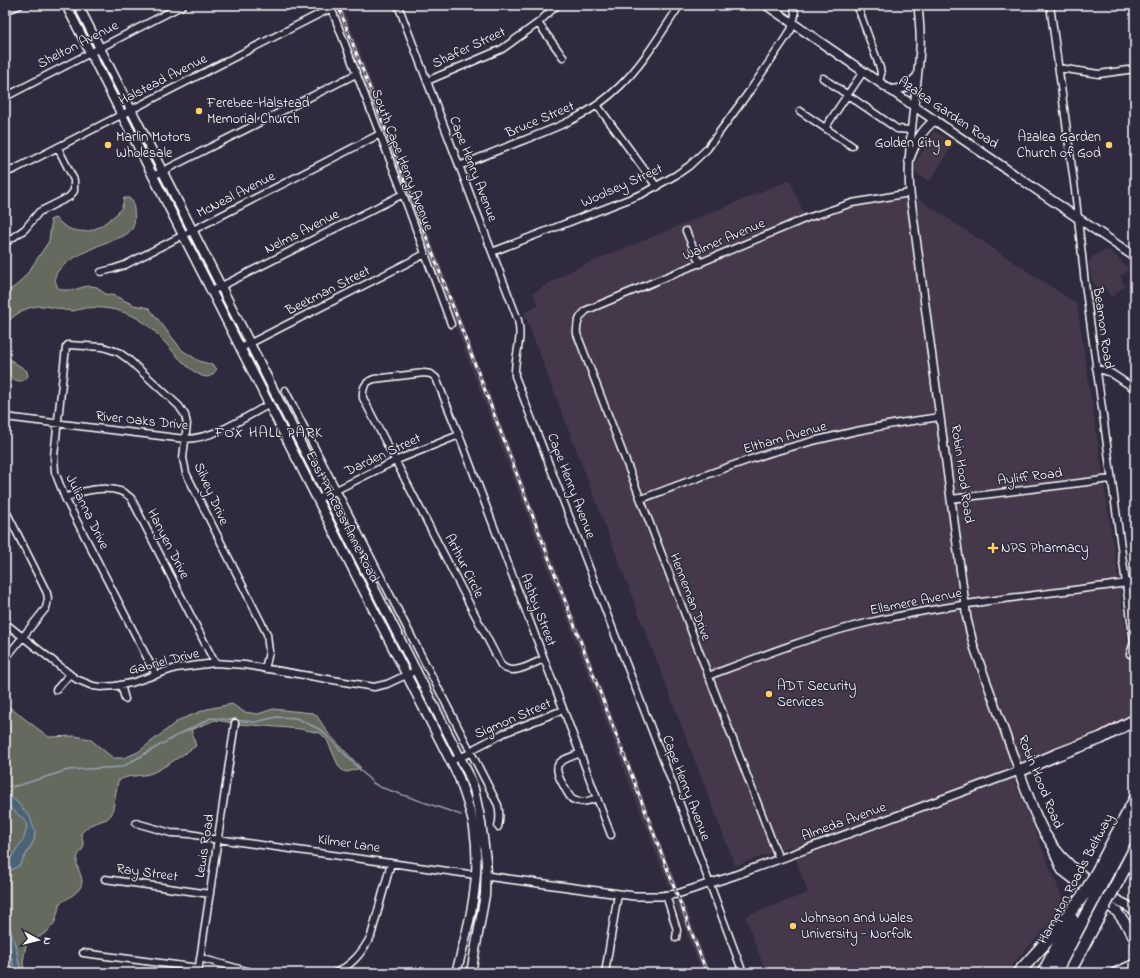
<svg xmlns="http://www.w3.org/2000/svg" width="1140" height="978" font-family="'Indie Flower',sans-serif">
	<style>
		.built { fill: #44394c }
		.green { fill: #656b5e; stroke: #b2b5ae }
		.water { fill: #4c6376; stroke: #94a1ad }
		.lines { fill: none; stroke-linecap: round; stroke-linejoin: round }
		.stream { stroke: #94a1ad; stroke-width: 1.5 }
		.minor-casing { stroke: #fff; stroke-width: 9 }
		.tertiary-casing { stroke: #fff; stroke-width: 10 }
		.secondary-casing { stroke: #fff; stroke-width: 11 }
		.primary-casing { stroke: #fff; stroke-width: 12 }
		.motorway-casing { stroke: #fff; stroke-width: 14 }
		.minor { stroke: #2f2a3d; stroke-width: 6 }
		.tertiary { stroke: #2f2a3d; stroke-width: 7 }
		.secondary { stroke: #2f2a3d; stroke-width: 8 }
		.primary { stroke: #2f2a3d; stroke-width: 9 }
		.motorway { stroke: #2f2a3d; stroke-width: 11 }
		.rail-casing { stroke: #fff; stroke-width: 3 }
		.rail { stroke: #2f2a3d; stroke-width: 1.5; stroke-dasharray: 4.5; stroke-linecap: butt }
		.motorway-bridge-casing { stroke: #fff; stroke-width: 14; stroke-linecap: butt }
		.motorway-bridge { stroke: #2f2a3d; stroke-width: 11 }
		.poi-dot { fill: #ffd166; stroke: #2f2a3d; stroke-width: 1.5 }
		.labels { text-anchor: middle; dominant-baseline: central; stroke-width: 3; stroke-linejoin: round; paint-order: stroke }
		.street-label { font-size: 14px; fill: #fff; stroke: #2f2a3d }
		.poi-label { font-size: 14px; fill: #fff; stroke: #2f2a3d; text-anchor: start }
		.neighbourhood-label { font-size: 15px; letter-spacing: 1px; fill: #fff; stroke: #2f2a3d }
	</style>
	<rect width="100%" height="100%" fill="#2f2a3d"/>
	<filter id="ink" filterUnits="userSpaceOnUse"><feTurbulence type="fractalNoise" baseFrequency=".025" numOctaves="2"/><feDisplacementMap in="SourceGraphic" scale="8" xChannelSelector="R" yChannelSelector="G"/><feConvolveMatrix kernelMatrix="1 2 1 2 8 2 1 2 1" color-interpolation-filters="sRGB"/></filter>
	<g filter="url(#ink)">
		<path class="built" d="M333,5H342L677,886L669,887Z
			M934,131L954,143L929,182L916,173L915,164Z
			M790,180L808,224L833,212L872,203L917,198L1077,304L1135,690V728L1015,782L1064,902L1047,927L1004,973H766L745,916L808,893L791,846L735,866L524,313L538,306L533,293L574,269Z
			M1104,250L1111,251L1129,270L1120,276L1125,286L1111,297L1104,286L1098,290L1092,280L1089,265L1092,257Z
			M683,900L711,973H702L674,901Z"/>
		<path class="green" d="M124,198H129L133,202C134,209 136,220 133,227C129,236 115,239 107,242C95,247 54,264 55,279C55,281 57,285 58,288L63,290H73L87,286H92L97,287L105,294L115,296L134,305L149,308L182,350L199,361L213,365L217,369C213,374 210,379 202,376C180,366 165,338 146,324C130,311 105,306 85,308C81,309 77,310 73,311C63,311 52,306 42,306C32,305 17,312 10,320C8,323 6,328 5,331V293L17,285L27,274L49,241L51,225L50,220L55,218C59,221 63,226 68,228C73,231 84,232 89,231C98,229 118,215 122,207C123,204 123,201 124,198Z
			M5,356L27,371L28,376C21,386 13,379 5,373Z
			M5,704L49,737L75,736L90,739L113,758H124L138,752L179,720L207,709L232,704L244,712L258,714L273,709L313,713L317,716L328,733L361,768L347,772L343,771L339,767L327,740L320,733L301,729L240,724L215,720L191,730L196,746C183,754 166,767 152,773C142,777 128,774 118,781L112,814L107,819L90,825L81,833L84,847C81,851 77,855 77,861C76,870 86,878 80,888C76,894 67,899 60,903L55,922L47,932L26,945L23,962L24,973H22L18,961L17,952L5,911V878L11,870L20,865L34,840L35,832L17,802L5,793L17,785L5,788Z
			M5,804C11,808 23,815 26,823C31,836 12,856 5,867Z
			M5,935L16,973H5Z"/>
		<path class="water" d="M5,793L17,802L30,817L35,832L34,840L20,865L11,870L5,878V867L24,838L27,826L24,819L5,804Z
			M5,911L17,952L18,961L22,973H16L5,935Z"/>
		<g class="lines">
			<path class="stream" d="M17,786L68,770L122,767L176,736L211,718L255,722L277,717L296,718L321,730L373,783L380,787L461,815"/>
			<g class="minor-casing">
				<path id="minor" d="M330,5L403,194L451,324
					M398,5L518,320C523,341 514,356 515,376L673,785L743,973
					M857,5L880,68L881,74L879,82
					M1050,5L1075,190L1085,284L1134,642L1130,654
					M5,11L20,5
					M538,23L563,57
					M1059,68L1099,74L1135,69
					M823,78L893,126L897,129L911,130
					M427,81L502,49L538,23L557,5
					M5,97L183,5
					M597,105L657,187
					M800,111L825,128L863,72
					M825,128L852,146
					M459,166C479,158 499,150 519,142C556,128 591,115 620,86C644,63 661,33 680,5
					M5,173L15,169L331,8
					M153,176L356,74
					M686,231L700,264
					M5,243L25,229L39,212L69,197L74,191V180L58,148
					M492,252L642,194L676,175L689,166L707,149L751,89L791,30L795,15L794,5
					M101,272L113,269L125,265L380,134
					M212,291L403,194
					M241,348L425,254
					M1096,368L1111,373L1135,389
					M285,390L498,805C500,813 500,819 498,827
					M5,417L185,439C216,438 243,418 270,404
					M65,498C83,490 116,482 131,498L215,663
					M318,499L397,460L459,435
					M641,499C684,483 728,466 773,452C827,436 884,424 940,417
					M951,499L1111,479
					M5,509L47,593L48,599L46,608L5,659
					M5,623L76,679L93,686L101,687L115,686L131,683L176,668L215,663L245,665L374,687L387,684L417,670
					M544,659C531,664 512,677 501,665L363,398C362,388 365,382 374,379L424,373L431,374L436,378L461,440L611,835
					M156,675L65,498L55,472L54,456L66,347L68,345L103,347L118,352L128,359L179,406L185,415L187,424L183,458L186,473L267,634L269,652L265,669
					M708,676C756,658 804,639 854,626C946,603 1041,595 1135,582
					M121,685L125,699
					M56,690L69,675
					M580,753C562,761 550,761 562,783C565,788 568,795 572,799C581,804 588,801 597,798
					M451,761L468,754L475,748L504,733L563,710
					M136,823L171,833L190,834L201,836L209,839H218L476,875
					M779,859L577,334C576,324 579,316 587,310L807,218L852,203L910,193
					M105,879L210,894
					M666,895L677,930L676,938
					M83,953L199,968
					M200,958L254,973
					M198,973L235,723
					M335,973C352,965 362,953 371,936L391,863
					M605,973L618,894"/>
			</g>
			<g class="tertiary-casing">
				<path id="tertiary" d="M486,876L634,896H661L677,894L733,876L1019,771L974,647L967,619L910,193C906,145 917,96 920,48C921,34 919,19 918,5"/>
			</g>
			<g class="secondary-casing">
				<path id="secondary" d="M66,5L459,778C465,795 471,811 474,828C482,877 469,926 456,973
					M78,5L468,773L474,789L481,822L486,861L485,895L471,973
					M766,5L1135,257
					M890,90C904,89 907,88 916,78
					M909,160C915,143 921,131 935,120"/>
			</g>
			<g class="primary-casing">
				<path id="primary" d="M1019,771C1035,815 1044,847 1083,876C1094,884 1106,893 1118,901C1125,905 1129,905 1135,912
					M1054,851L1062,870L1117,912L1129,928L1135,940
					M1115,973L1135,964"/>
			</g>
			<g class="motorway-casing">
				<path id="motorway" d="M1019,771L1056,755L1101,738L1135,720
					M1099,868L1135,799
					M1107,874L1135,822
					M1118,881L1135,848
					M1018,973L1050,938L1085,893
					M1043,973L1072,919
					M1055,973L1094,899
					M1069,973L1104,907"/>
			</g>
			<use href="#minor" class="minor"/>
			<use href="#tertiary" class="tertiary"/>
			<use href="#secondary" class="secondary"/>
			<use href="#primary" class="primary"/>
			<use href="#motorway" class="motorway"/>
			<g class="rail-casing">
				<path id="rail" d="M338,5L707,973"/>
			</g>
			<use href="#rail" class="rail"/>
			<g class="motorway-bridge-casing">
				<path id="motorway-bridge" d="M1085,893L1099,868
					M1094,899L1107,874
					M1104,907L1118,881"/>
			</g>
			<use href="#motorway-bridge" class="motorway-bridge"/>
		</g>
	</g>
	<g class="poi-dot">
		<circle cx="199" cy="111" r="4"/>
		<circle cx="948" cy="143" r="4"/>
		<circle cx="108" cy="145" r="4"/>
		<circle cx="1109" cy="145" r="4"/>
		<path d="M991 542h4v4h4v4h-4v4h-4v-4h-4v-4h4z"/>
		<circle cx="769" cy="694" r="4"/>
		<circle cx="793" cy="926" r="4"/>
	</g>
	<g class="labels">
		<g class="street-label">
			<text transform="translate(78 45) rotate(-27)">Shelton Avenue</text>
			<text transform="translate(469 48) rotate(-25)">Shafer Street</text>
			<text transform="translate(163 80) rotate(-27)">Halstead Avenue</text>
			<text transform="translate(948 113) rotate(34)">Azalea Garden Road</text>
			<text transform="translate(540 120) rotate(-23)">Bruce Street</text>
			<text transform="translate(402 160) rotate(69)">South Cape Henry Avenue</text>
			<text transform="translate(473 169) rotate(69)">Cape Henry Avenue</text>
			<text transform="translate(622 186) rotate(-24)">Woolsey Street</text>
			<text transform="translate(236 195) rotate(-27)">McNeal Avenue</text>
			<text transform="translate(302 232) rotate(-27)">Nelms Avenue</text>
			<text transform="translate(724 240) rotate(-23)">Walmer Avenue</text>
			<text transform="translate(328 291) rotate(-27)">Beekman Street</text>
			<text transform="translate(1103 328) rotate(82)">Beamon Road</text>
			<text transform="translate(142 421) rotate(6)">River Oaks Drive</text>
			<text transform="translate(785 438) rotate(-16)">Eltham Avenue</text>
			<text transform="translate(383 455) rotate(-25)">Darden Street</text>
			<text transform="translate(962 474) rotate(82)">Robin Hood Road</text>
			<text transform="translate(1030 477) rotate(-7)">Ayliff Road</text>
			<text transform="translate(571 486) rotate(69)">Cape Henry Avenue</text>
			<text transform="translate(211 494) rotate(66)">Silvey Drive</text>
			<text transform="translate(87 512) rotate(64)">Julianna Drive</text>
			<text transform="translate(342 517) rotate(63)">East Princess Anne Road</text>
			<text transform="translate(168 544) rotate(63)">Hanyen Drive</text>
			<text transform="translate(464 566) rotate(63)">Arthur Circle</text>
			<text transform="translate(690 597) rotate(69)">Henneman Drive</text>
			<text transform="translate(916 602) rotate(-11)">Ellsmere Avenue</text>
			<text transform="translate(538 610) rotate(69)">Ashby Street</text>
			<text transform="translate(164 662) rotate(-14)">Gabriel Drive</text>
			<text transform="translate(513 719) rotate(-23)">Sigmon Street</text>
			<text transform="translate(1040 782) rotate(68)">Robin Hood Road</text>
			<text transform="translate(686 788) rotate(69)">Cape Henry Avenue</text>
			<text transform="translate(844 822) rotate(-20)">Almeda Avenue</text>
			<text transform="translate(349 844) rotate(8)">Kilmer Lane</text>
			<text transform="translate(205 846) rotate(-81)">Lewis Road</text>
			<text transform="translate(147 873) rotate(8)">Ray Street</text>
			<text transform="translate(1076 879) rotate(-62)">Hampton Roads Beltway</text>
		</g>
		<g class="poi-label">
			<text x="207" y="103">Ferebee-Halstead<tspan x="207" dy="16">Memorial Church</tspan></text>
			<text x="116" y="137">Marlin Motors<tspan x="116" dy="16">Wholesale</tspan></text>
			<text x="1101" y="137" text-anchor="end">Azalea Garden<tspan x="1101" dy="16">Church of God</tspan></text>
			<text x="940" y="143" text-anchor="end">Golden City</text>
			<text x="1001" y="548">NPS Pharmacy</text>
			<text x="777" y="686">ADT Security<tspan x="777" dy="16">Services</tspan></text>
			<text x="801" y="918">Johnson and Wales<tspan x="801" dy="16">University - Norfolk</tspan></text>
		</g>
		<g class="neighbourhood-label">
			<text x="269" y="433">FOX HALL PARK</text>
		</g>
	</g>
	<rect width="1140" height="978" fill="none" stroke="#2f2a3d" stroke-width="20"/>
	<rect x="10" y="10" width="1120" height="958" fill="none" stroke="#fff" stroke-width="1.5" filter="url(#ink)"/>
	<g transform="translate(38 940) rotate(97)" stroke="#2f2a3d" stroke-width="3" paint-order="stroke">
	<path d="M0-3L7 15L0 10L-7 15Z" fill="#ffffff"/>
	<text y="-6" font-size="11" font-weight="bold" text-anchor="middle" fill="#ffffff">N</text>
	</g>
</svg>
